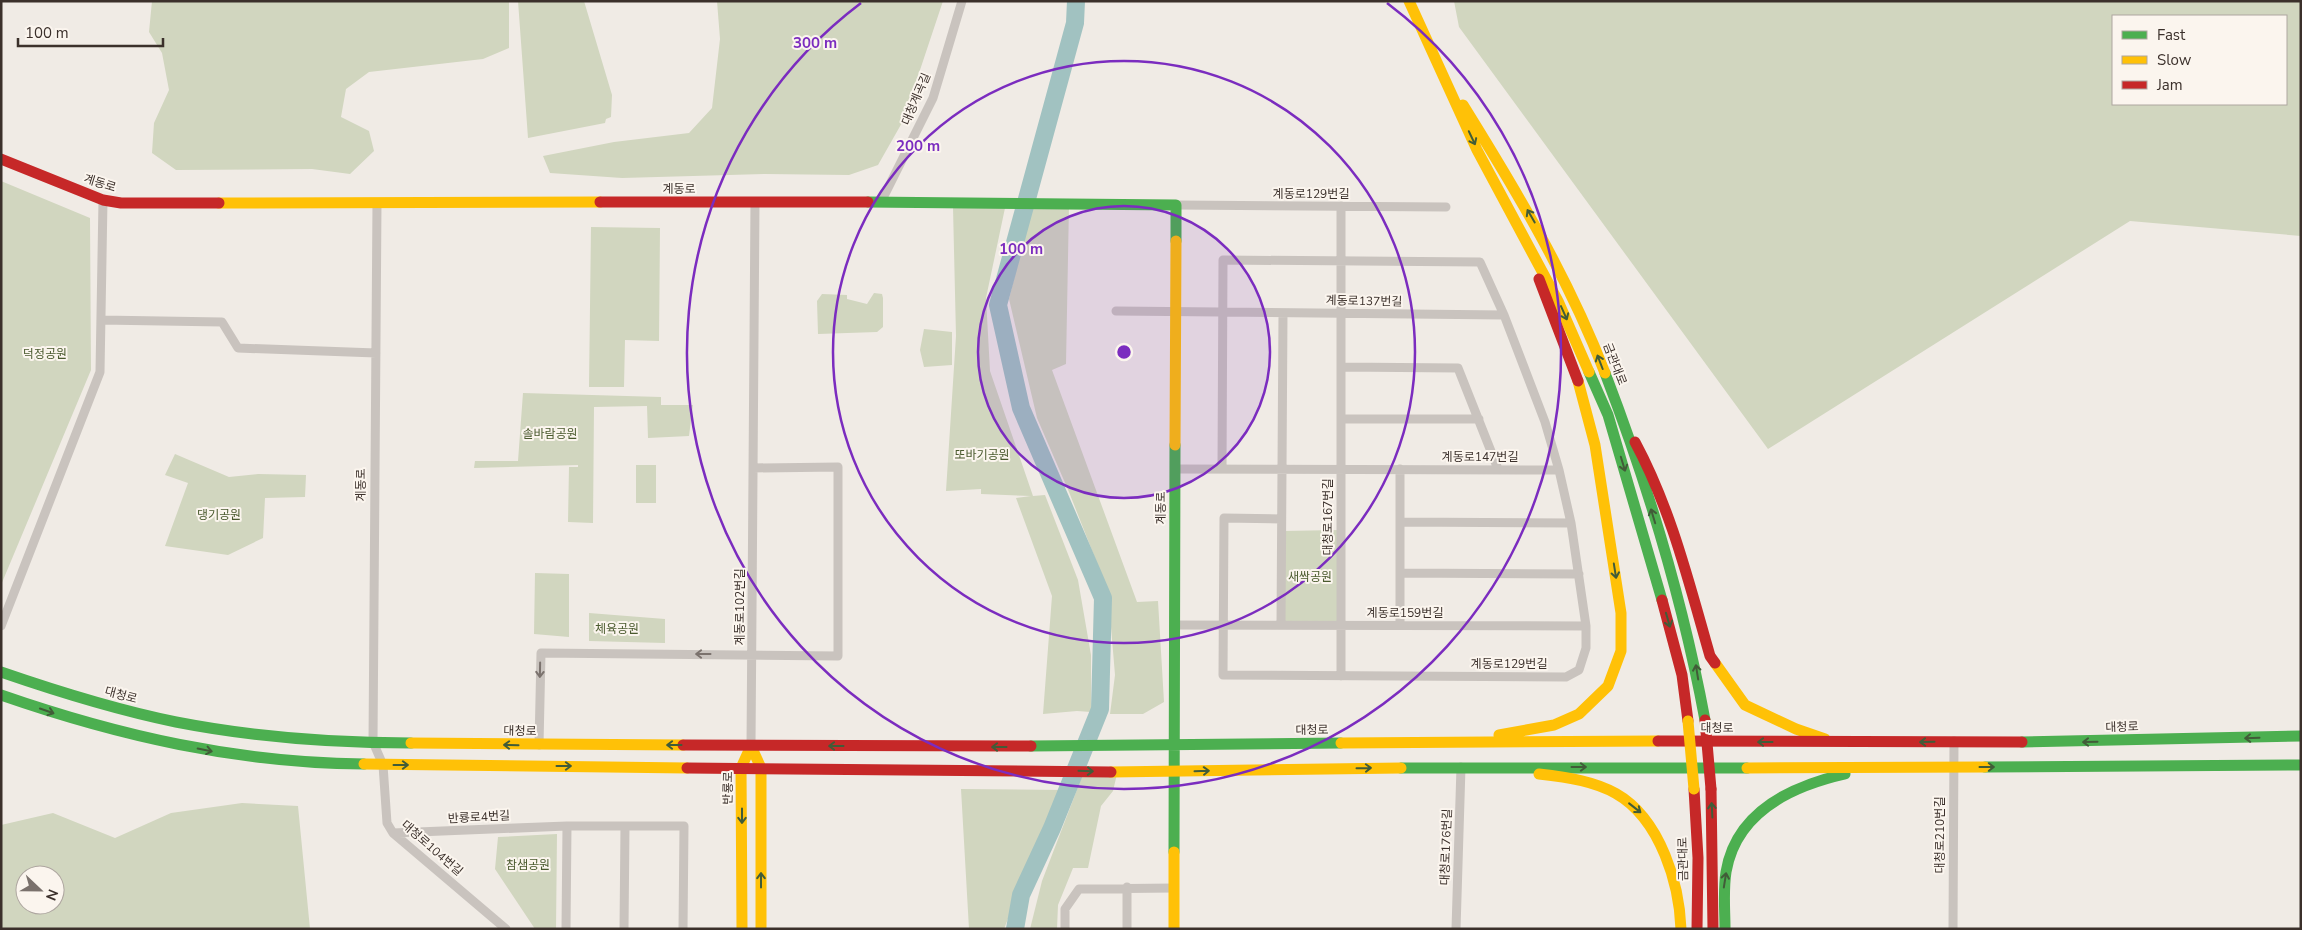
<svg xmlns="http://www.w3.org/2000/svg" width="2302" height="930" font-family="'Nunito Sans','Noto Sans KR',sans-serif">
	<style>
		.green { fill: #d1d6bf; fill-rule: evenodd }
		.lines { fill: none; stroke-linecap: round; stroke-linejoin: round }
		.river { stroke: #a1c2c1; stroke-width: 18 }
		.street { stroke: #c9c3be; stroke-width: 9 }
		.fast { stroke: #4caf50; stroke-width: 11 }
		.slow { stroke: #ffc107; stroke-width: 11 }
		.jam { stroke: #c62828; stroke-width: 11 }
		.slow-bridge { stroke: #ffc107; stroke-width: 11 }
		.jam-bridge { stroke: #c62828; stroke-width: 11 }
		.oneway { stroke: #415c38 }
		.oneway2 { stroke: #7b726d }
		.ring { fill: none; stroke: #7b2cbf; stroke-width: 2.5 }
		.labels { text-anchor: middle; dominant-baseline: central; stroke-width: 4; stroke-linejoin: round; paint-order: stroke }
		.street-label { font-size: 12px; fill: #3b302b; stroke: #fbf5ee }
		.park-label { font-size: 12px; fill: #4a5a2e; stroke: #fbf5ee }
		.centre { fill: #7b2cbf; stroke: #fbf5ee; stroke-width: 2.5 }
		.ring-label { font-size: 15px; text-anchor: middle; font-weight: bold; fill: #7b2cbf; stroke: #fbf5ee; stroke-width: 4; stroke-linejoin: round; paint-order: stroke }
	</style>
	<rect width="100%" height="100%" fill="#f0ebe5"/>
	<path class="green" d="M152,1H509V48L483,59L369,72L346,89L341,117L369,131L374,151L350,174L312,169L176,170L152,153L154,123L169,90L162,53L149,32Z
		M518,1H584L612,95L611,117L606,119L605,123L528,138Z
		M717,1H943L903,121L878,165L849,175L765,174L622,178L550,173L543,156L614,142L689,133L712,108L720,39Z
		M1454,1H2301V236L2130,221L1768,449L1459,27ZM2113,16H2286V104H2113Z
		M1,181L90,218L91,370L1,585Z
		M1069,205L1066,364L1052,370L1137,602L1158,601L1164,702L1143,714H1110L1115,675L1108,591L1069,492L1037,418L1009,299L1031,209Z
		M953,207L1005,208L986,298L990,371L1033,496L1045,495L1078,580L1091,655V712L1077,711L1043,714L1052,596L1016,498L1031,496L981,494V489L946,491L956,336Z
		M591,227L660,228L659,341L625,340L624,387H589Z
		M874,293L882,294L883,298V327L877,332L818,334L817,301L822,294L847,295V299L867,304Z
		M924,329L952,332V365L924,367L920,350Z
		M523,393L661,397V405H693L689,436L648,438L647,406L594,407L593,523L568,522L569,467H578V465L474,468L475,461H518Z
		M175,454L229,477L258,474L306,475L305,497L265,498L263,538L228,555L165,546L188,483L165,475Z
		M636,465H656V503H636Z
		M1338,530V623L1283,624V531Z
		M535,573L569,574V637L534,634Z
		M589,613L665,619V643L589,641Z
		M1083,774H1117L1113,791L1101,806L1088,868H1073L1058,905L1057,929H1030L1042,881Z
		M961,789L1064,790L1037,844L1004,929H969Z
		M242,803L298,806L310,929H1V825L53,813L115,838L171,813ZM25,875H55V905H25Z
		M557,834L556,929H535L495,869L498,837Z"/>
	<g class="lines">
		<path class="river" d="M1015,929L1021,895L1052,828L1100,709L1103,598L1021,408L998,305L1075,23L1076,1"/>
		<path class="street" d="M881,202L933,98L962,1
			M377,203L373,742L383,765L387,823L393,833L506,929
			M1176,205L1446,207
			M1116,311L1504,315
			M101,320L222,322L238,348L376,353
			M1341,367L1458,368L1498,469
			M1341,419H1479
			M1175,469L1559,470
			M1222,469L1223,260L1480,262L1504,315L1545,422L1559,470L1571,523L1586,626V648L1579,670L1566,677L1223,675L1224,518L1281,519
			M1400,522L1571,523
			M1400,573L1579,574
			M1175,625L1586,626
			M1281,625L1283,313
			M1400,625V469
			M1,626L100,372L103,200
			M1341,676V206
			M539,745L541,653L838,656V467L753,468
			M751,746L755,202
			M393,833L567,826H684L683,929
			M566,929L567,826
			M624,929L625,826
			M1065,929V909L1079,889L1174,888
			M1127,929V887
			M1456,929L1461,767
			M1953,929L1954,741"/>
		<path class="fast" d="M868,202L1176,205V241
			M1589,372L1608,415L1662,600
			M1605,373C1648,485 1683,602 1705,720
			M1,672C59,692 117,710 176,722C253,737 333,743 411,743
			M1,695C119,736 238,763 364,764
			M2022,742L2301,736
			M1031,746L1341,743
			M1985,767L2301,765
			M1401,768H1747
			M1174,852L1175,445
			M1725,929C1725,910 1723,891 1726,872C1736,812 1792,786 1845,774"/>
		<path class="slow" d="M1409,1L1477,150L1558,301L1589,372
			M1463,105C1517,192 1568,277 1605,373
			M219,203L600,202
			M1175,445L1176,241
			M1715,663L1745,705L1796,729L1825,739
			M1499,735L1554,725L1579,714L1608,686L1621,651V613L1595,445L1578,381
			M411,743L683,745
			M1341,743L1658,741
			M751,746L761,768V929
			M364,764L687,768
			M1747,768L1985,767
			M1111,772L1401,768
			M1539,774C1602,781 1639,792 1665,855C1675,879 1680,903 1681,929
			M742,929L741,768L751,746
			M1174,929V852"/>
		<path class="jam" d="M1,159L103,200L121,203H219
			M600,202H868
			M1539,279L1578,381
			M1635,442C1671,509 1689,583 1710,656L1715,663
			M1662,600L1682,675L1688,721
			M1658,741L2022,742
			M683,745L1031,746
			M687,768L1111,772
			M1694,789L1698,858L1697,929
			M1711,789L1713,929"/>
		<path class="slow-bridge" d="M1688,721L1694,789"/>
		<path class="jam-bridge" d="M1705,720L1711,789"/>
	</g>
	<defs><path id="oneway-shaft" d="M-6 0H5M1.5-3L5.5 0L1.5 3" fill="none" stroke-width="1.6" stroke-linecap="round" stroke-linejoin="round" transform="scale(1.25)"/></defs>
	<g class="oneway">
		<use href="#oneway-shaft" transform="translate(1472 138) rotate(65)"/>
		<use href="#oneway-shaft" transform="translate(1531 216) rotate(-120)"/>
		<use href="#oneway-shaft" transform="translate(1564 313) rotate(66)"/>
		<use href="#oneway-shaft" transform="translate(1600 362) rotate(-111)"/>
		<use href="#oneway-shaft" transform="translate(1623 464) rotate(73)"/>
		<use href="#oneway-shaft" transform="translate(1653 516) rotate(-107)"/>
		<use href="#oneway-shaft" transform="translate(1615 571) rotate(81)"/>
		<use href="#oneway-shaft" transform="translate(1668 620) rotate(74)"/>
		<use href="#oneway-shaft" transform="translate(1697 672) rotate(-99)"/>
		<use href="#oneway-shaft" transform="translate(47 711) rotate(19)"/>
		<use href="#oneway-shaft" transform="translate(2252 738) rotate(178)"/>
		<use href="#oneway-shaft" transform="translate(1765 742) rotate(-180)"/>
		<use href="#oneway-shaft" transform="translate(1927 742) rotate(179)"/>
		<use href="#oneway-shaft" transform="translate(2090 742) rotate(179)"/>
		<use href="#oneway-shaft" transform="translate(511 745) rotate(-179)"/>
		<use href="#oneway-shaft" transform="translate(674 745) rotate(-180)"/>
		<use href="#oneway-shaft" transform="translate(836 746) rotate(-180)"/>
		<use href="#oneway-shaft" transform="translate(999 747) rotate(-180)"/>
		<use href="#oneway-shaft" transform="translate(205 750) rotate(11)"/>
		<use href="#oneway-shaft" transform="translate(401 765)"/>
		<use href="#oneway-shaft" transform="translate(564 766)"/>
		<use href="#oneway-shaft" transform="translate(1579 767)"/>
		<use href="#oneway-shaft" transform="translate(1987 767)"/>
		<use href="#oneway-shaft" transform="translate(1364 768) rotate(-1)"/>
		<use href="#oneway-shaft" transform="translate(1086 771) rotate(2)"/>
		<use href="#oneway-shaft" transform="translate(1202 771) rotate(-2)"/>
		<use href="#oneway-shaft" transform="translate(1635 808) rotate(38)"/>
		<use href="#oneway-shaft" transform="translate(1712 810) rotate(-93)"/>
		<use href="#oneway-shaft" transform="translate(742 816) rotate(90)"/>
		<use href="#oneway-shaft" transform="translate(761 880) rotate(-90)"/>
		<use href="#oneway-shaft" transform="translate(1725 880) rotate(-81)"/>
	</g>
	<g class="oneway2">
		<use href="#oneway-shaft" transform="translate(703 654) rotate(-180)"/>
		<use href="#oneway-shaft" transform="translate(540 670) rotate(91)"/>
	</g>
	<circle cx="1124" cy="352" r="146" fill="#7b2cbf" fill-opacity=".12"/>
	<g class="ring">
		<circle cx="1124" cy="352" r="146"/>
		<circle cx="1124" cy="352" r="291"/>
		<path d="M1387 3A437 437 0 1 1 861 3"/>
	</g>
	<g class="labels">
		<g class="street-label">
			<text transform="translate(916 99) rotate(-67)">대청계곡길</text>
			<text transform="translate(100 183) rotate(17)">계동로</text>
			<text x="679" y="189">계동로</text>
			<text x="1311" y="194">계동로129번길</text>
			<text transform="translate(1364 301) rotate(1)">계동로137번길</text>
			<text transform="translate(1615 364) rotate(69)">금관대로</text>
			<text x="1480" y="457">계동로147번길</text>
			<text transform="translate(361 485) rotate(-90)">계동로</text>
			<text transform="translate(1161 508) rotate(-90)">계동로</text>
			<text transform="translate(1328 517) rotate(-90)">대청로167번길</text>
			<text transform="translate(740 607) rotate(-90)">계동로102번길</text>
			<text x="1405" y="613">계동로159번길</text>
			<text x="1509" y="664">계동로129번길</text>
			<text transform="translate(121 695) rotate(15)">대청로</text>
			<text transform="translate(2122 727) rotate(-2)">대청로</text>
			<text x="1717" y="728">대청로</text>
			<text transform="translate(1312 730) rotate(-1)">대청로</text>
			<text transform="translate(520 731) rotate(1)">대청로</text>
			<text transform="translate(728 788) rotate(-89)">반룡로</text>
			<text transform="translate(479 817) rotate(-3)">반룡로4번길</text>
			<text transform="translate(1940 835) rotate(-90)">대청로210번길</text>
			<text transform="translate(1446 847) rotate(-88)">대청로176번길</text>
			<text transform="translate(432 848) rotate(41)">대청로104번길</text>
			<text transform="translate(1683 859) rotate(-91)">금관대로</text>
		</g>
		<g class="park-label">
			<text x="45" y="354">덕정공원</text>
			<text x="550" y="434">솔바람공원</text>
			<text x="982" y="455">또바기공원</text>
			<text x="219" y="515">댕기공원</text>
			<text x="1310" y="577">새싹공원</text>
			<text x="617" y="629">체육공원</text>
			<text x="528" y="865">참샘공원</text>
		</g>
	</g>
	<circle cx="1124" cy="352" r="8" class="centre"/>
	<g class="ring-label">
		<text x="815" y="48">300 m</text>
		<text x="918" y="151">200 m</text>
		<text x="1021" y="254">100 m</text>
	</g>
	<rect width="2302" height="930" fill="none" stroke="#3b302b" stroke-width="5"/>
	<rect x="2112" y="15" width="175" height="90" fill="#fbf5ee" stroke="#aea6a0"/>
	<rect x="2122" y="31" width="25" height="8" fill="#4caf50" stroke="#aea6a0"/>
	<text x="2157" y="40" font-size="15" fill="#3b302b">Fast</text>
	<rect x="2122" y="56" width="25" height="8" fill="#ffc107" stroke="#aea6a0"/>
	<text x="2157" y="65" font-size="15" fill="#3b302b">Slow</text>
	<rect x="2122" y="81" width="25" height="8" fill="#c62828" stroke="#aea6a0"/>
	<text x="2157" y="90" font-size="15" fill="#3b302b">Jam</text>
	<g transform="translate(40 890) rotate(112)"><circle r="24" fill="#fbf5ee" stroke="#aea6a0"/>
	<path d="M0-4L9 19L0 12L-9 19Z" fill="#7a716c"/>
	<text y="-8" font-size="14" font-weight="bold" text-anchor="middle" fill="#3b302b">N</text>
	</g>
	<path d="M18 38v8h145v-8" fill="none" stroke="#3b302b" stroke-width="2.5"/>
	<text x="25" y="38" font-size="15" fill="#3b302b" stroke="#fbf5ee" stroke-width="4" paint-order="stroke">100 m</text>
</svg>
